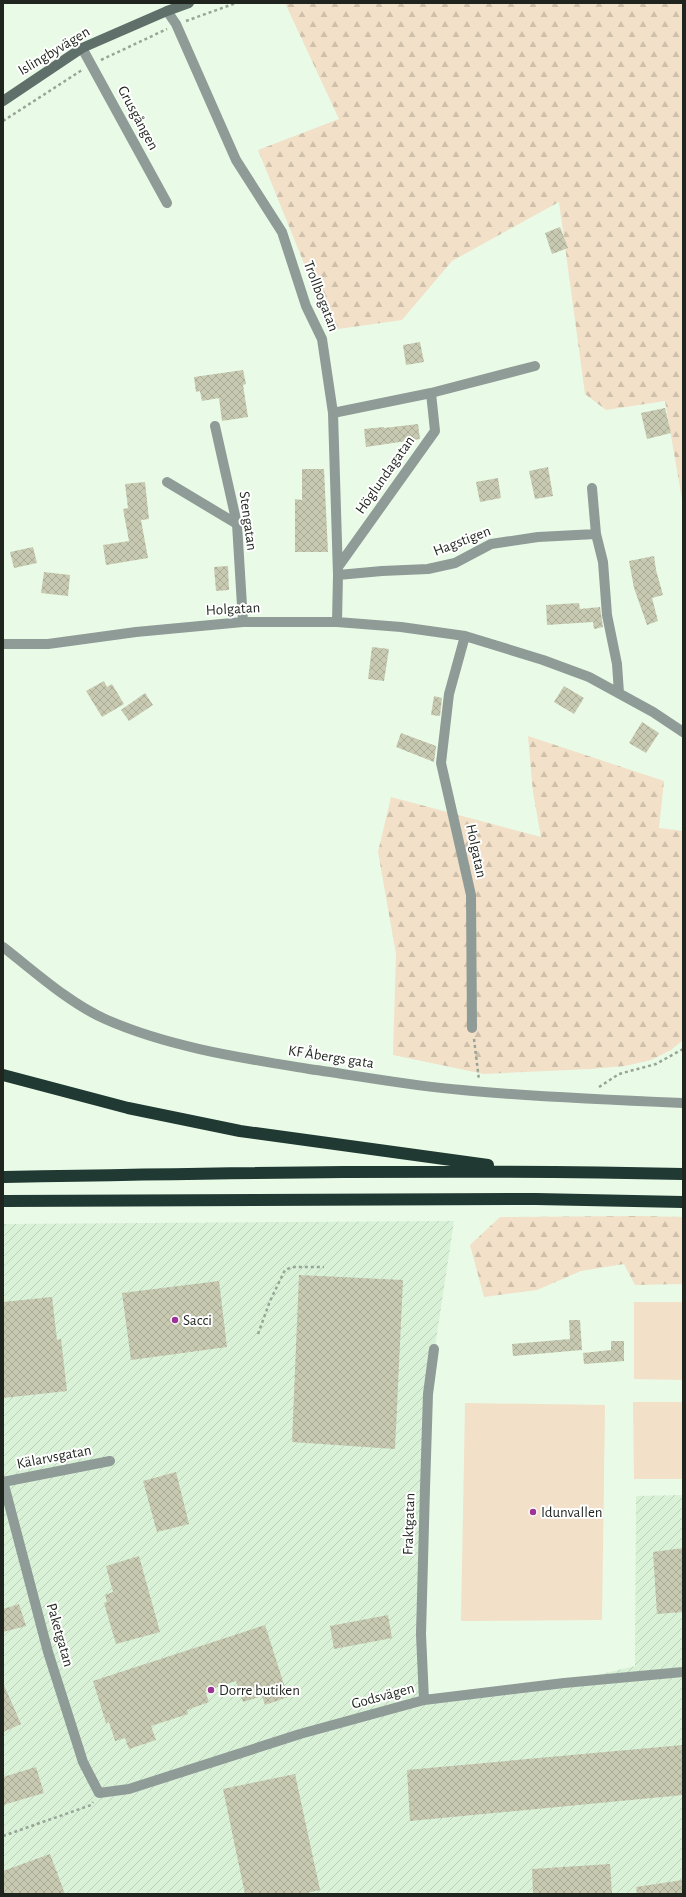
<svg xmlns="http://www.w3.org/2000/svg" width="686" height="1897" font-family="'Alegreya Sans',sans-serif">
	<style>
		.industrial { fill: url(#industrial-furrows) }
		.forest { fill: url(#forest-firs) }
		.green { fill: #f2e0c8 }
		.building { fill: url(#building-cross-hatch) }
		.lines { fill: none; stroke-linecap: round; stroke-linejoin: round }
		.path { stroke: #97a596; stroke-width: 2.5; stroke-dasharray: 3 3; stroke-linecap: butt }
		.street { stroke: #8f9b97; stroke-width: 10 }
		.secondary { stroke: #5f706b; stroke-width: 10 }
		.highway { stroke: #213933; stroke-width: 12 }
		.poi-dot { fill: #9d3395; stroke: #fff; stroke-width: 1.5 }
		.labels { text-anchor: middle; dominant-baseline: central; stroke-width: 4; stroke-linejoin: round; paint-order: stroke }
		.street-label { font-size: 15px; fill: #1f251e; stroke: #fff }
		.poi-label { font-size: 15px; fill: #1f251e; stroke: #fff; text-anchor: start }
	</style>
	<defs>
		<pattern id="industrial-furrows" width="10" height="10" patternUnits="userSpaceOnUse"><rect width="10" height="10" fill="#d9f1d7"/><path d="M-1 1l2-2M0 10L10 0M9 11l2-2" fill="none" stroke="#baceb8"/></pattern>
		<pattern id="forest-firs" width="22" height="20" patternUnits="userSpaceOnUse"><rect width="22" height="20" fill="#f2e0c8"/><path d="M5 1l3.5 6h-7zM16 11l3.5 6h-7z" fill="#cfc0ab"/></pattern>
		<pattern id="building-cross-hatch" width="8" height="8" patternUnits="userSpaceOnUse"><rect width="8" height="8" fill="#c8c9b1"/><path d="M0 0l8 8M0 8l8-8" fill="none" stroke="#abac98"/></pattern>
	</defs>
	<rect width="100%" height="100%" fill="#e9fbe7"/>
	<path class="industrial" d="M454,1221L428,1394L424,1700L564,1683L635,1666L636,1496L683,1495V1894H3V1224Z"/>
	<path class="forest" d="M285,3H683V505L665,401L606,410L585,394L559,202L452,261L402,320L331,330L258,150L339,119Z
		M528,736L664,781L659,828L683,831V1040L671,1050L651,1060L625,1066L590,1069L484,1074L393,1055L396,954L378,852L391,797L541,837L533,792Z
		M641,1216L683,1217V1284L635,1285L624,1264L581,1271L537,1290L484,1297L470,1245L500,1217Z"/>
	<path class="green" d="M634,1302H683V1380L634,1379Z
		M633,1402H683V1479H634Z
		M465,1403L605,1405L602,1620L461,1621Z"/>
	<path class="building" d="M560,227L568,248L552,254L545,233Z
		M420,342L424,362L406,365L403,345Z
		M243,370L246,384L243,385L248,417L222,421L219,398L202,401L200,391L196,392L194,377Z
		M665,408L671,433L647,439L641,413Z
		M418,424L420,439L366,447L364,429L384,427V428Z
		M548,467L553,496L535,499L529,471Z
		M302,469H324L328,552H295V499L302,500Z
		M498,478L501,498L480,502L476,482Z
		M145,482L149,519L141,520L148,558L106,565L103,545L129,541L123,509L128,508L125,484Z
		M33,547L37,563L14,568L10,552Z
		M654,556L656,570L663,595L652,598L658,621L647,625L634,588L629,561Z
		M228,566L229,590L216,591L214,567Z
		M44,572L70,575L68,596L41,593Z
		M579,603L580,609L600,607L603,627L594,629L593,622L547,625L546,605Z
		M372,647L389,649L384,681L368,679Z
		M104,681L107,687L112,684L124,704L102,717L86,691Z
		M564,686L584,698L574,714L554,702Z
		M145,693L153,705L129,721L121,710Z
		M434,696L442,698L440,716L431,715Z
		M642,722L659,733L646,753L629,743Z
		M401,733L436,746L434,762L396,747Z
		M299,1275L403,1280L395,1449L292,1442Z
		M219,1281L227,1347L131,1360L122,1293Z
		M52,1297L57,1340L61,1339L67,1391L3,1398V1302Z
		M569,1320H580L582,1350L513,1356L512,1344L570,1339Z
		M611,1341H624V1361L584,1364L583,1353L611,1350Z
		M176,1472L189,1524L157,1532L143,1481Z
		M683,1548V1612L657,1614L653,1552Z
		M139,1556L160,1632L116,1644L104,1603L107,1602L105,1595L113,1592L106,1566Z
		M19,1604L26,1626L3,1632V1609Z
		M388,1615L392,1638L334,1649L330,1626Z
		M265,1625L288,1697L265,1705L262,1696L243,1702L236,1681L205,1691L209,1702L187,1710L188,1714L151,1726L156,1740L129,1749L125,1738L115,1741L109,1722L106,1723L93,1681Z
		M3,1683L21,1724L3,1732Z
		M683,1745V1795L410,1821L407,1770Z
		M36,1767L44,1793L3,1805V1777Z
		M295,1774L320,1890L303,1894H245L223,1789Z
		M50,1854L65,1894H3V1871Z
		M610,1864L612,1894H533L532,1869Z
		M683,1880V1894H637L636,1887Z"/>
	<g class="lines">
		<path class="path" d="M186,21L236,3
			M101,60L167,29
			M3,121L82,70
			M474,1039L479,1080
			M599,1087L619,1074L656,1064L683,1049
			M258,1334L270,1301L285,1270L292,1267H324
			M3,1836L91,1805L93,1802"/>
		<path class="street" d="M167,11L176,24L236,160L282,232L306,306L322,339L333,413L338,575L337,622
			M82,48L167,203
			M333,413L431,393L535,366
			M215,426L237,524L243,622
			M167,482L237,524
			M592,488L596,534L603,562L607,615L617,664L619,693
			M338,567L435,431L431,393
			M338,575L382,571L428,569L455,563L491,544L538,537L596,534
			M465,636L449,694L441,763L471,895L472,1028
			M3,644H48L136,632L243,622H337L401,627L465,636L543,660L589,677L653,712L683,732
			M3,947C34,971 69,1003 105,1019C168,1047 242,1058 309,1069C360,1076 411,1086 462,1090C535,1097 609,1100 683,1103
			M3,1481L48,1652L83,1762L99,1793L129,1789L300,1734L424,1700L564,1683L683,1672
			M3,1482L110,1461
			M424,1700L421,1634L425,1488L428,1394L434,1349"/>
		<path class="secondary" d="M3,101L82,48L167,11L189,3"/>
		<path class="highway" d="M3,1075L128,1108L240,1131L488,1165
			M3,1177C230,1173 456,1169 683,1174
			M3,1201L536,1199L683,1202"/>
	</g>
	<g class="poi-dot">
		<circle cx="175" cy="1320" r="4"/>
		<circle cx="533" cy="1512" r="4"/>
		<circle cx="211" cy="1690" r="4"/>
	</g>
	<g class="labels">
		<g class="street-label">
			<text transform="translate(54 51) rotate(-31)">Islingbyvägen</text>
			<text transform="translate(138 118) rotate(62)">Grusgången</text>
			<text transform="translate(321 296) rotate(69)">Trollbogatan</text>
			<text transform="translate(385 475) rotate(-55)">Höglundagatan</text>
			<text transform="translate(248 521) rotate(82)">Stengatan</text>
			<text transform="translate(462 541) rotate(-21)">Hagstigen</text>
			<text transform="translate(233 609) rotate(-3)">Holgatan</text>
			<text transform="translate(476 851) rotate(78)">Holgatan</text>
			<text transform="translate(331 1057) rotate(9)">KF Åbergs gata</text>
			<text transform="translate(54 1457) rotate(-11)">Kälarvsgatan</text>
			<text transform="translate(409 1524) rotate(-88)">Fraktgatan</text>
			<text transform="translate(60 1635) rotate(74)">Paketgatan</text>
			<text transform="translate(383 1696) rotate(-15)">Godsvägen</text>
		</g>
		<g class="poi-label">
			<text x="183" y="1320">Sacci</text>
			<text x="541" y="1512">Idunvallen</text>
			<text x="219" y="1690">Dorre butiken</text>
		</g>
	</g>
	<rect width="686" height="1897" fill="none" stroke="#1f251e" stroke-width="8"/>
</svg>
